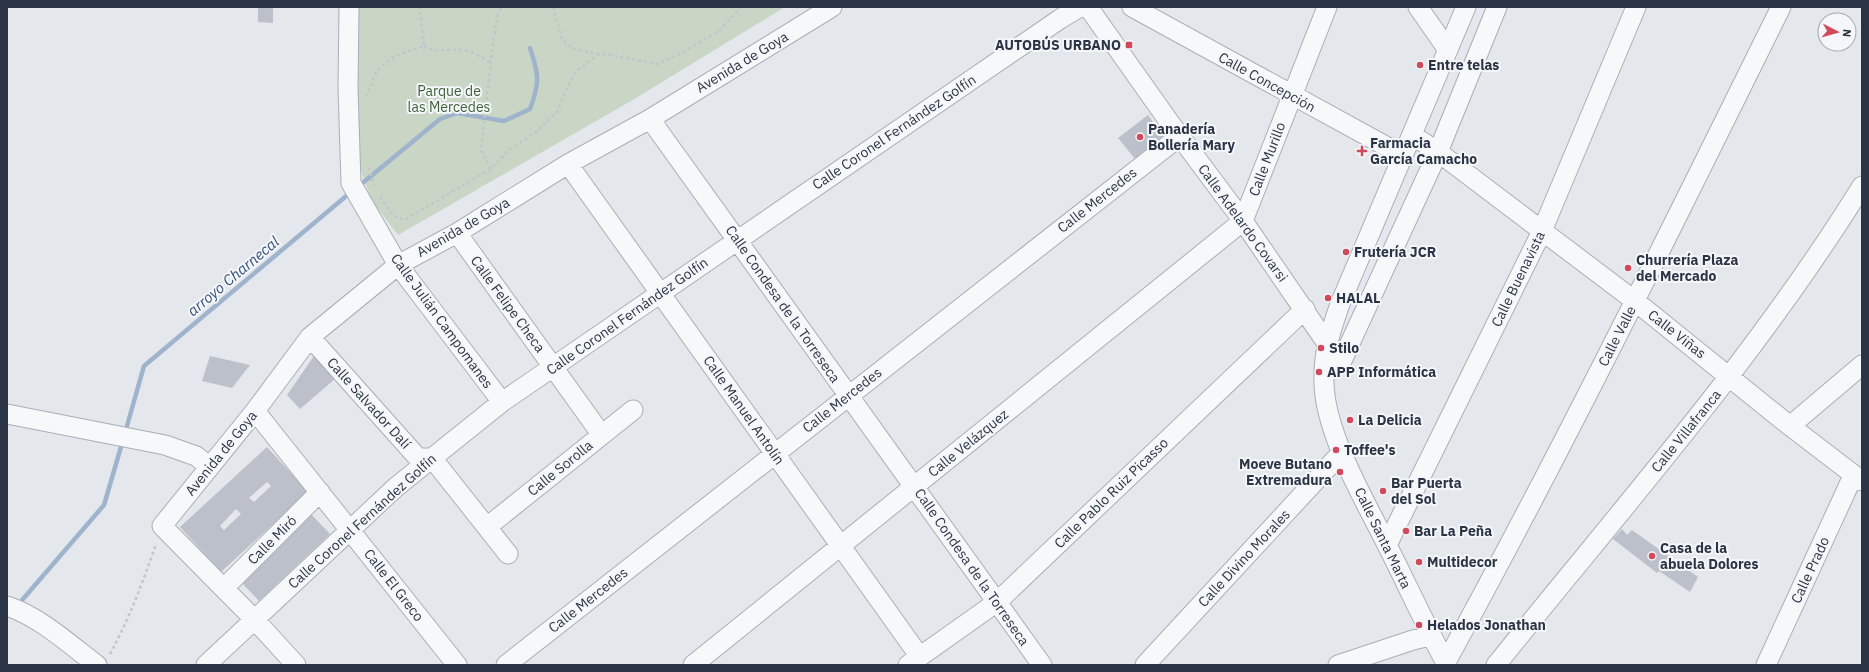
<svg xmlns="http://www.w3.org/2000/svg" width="1869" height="672" font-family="'IBM Plex Sans',sans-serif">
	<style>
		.green { fill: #c9d6c5 }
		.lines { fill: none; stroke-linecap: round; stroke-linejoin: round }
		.stream { stroke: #9fb4cc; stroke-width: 4.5 }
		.building { fill: #bbc0ca; fill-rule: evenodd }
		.minor-casing { stroke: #a9aeb7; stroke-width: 21 }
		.path { stroke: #c2c5cb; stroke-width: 2.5; stroke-dasharray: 3 3; stroke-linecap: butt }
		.minor { stroke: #f7f8fa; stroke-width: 19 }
		.poi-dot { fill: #d1495b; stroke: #f4f6f9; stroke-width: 1.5 }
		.labels { text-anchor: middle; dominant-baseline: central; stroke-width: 4; stroke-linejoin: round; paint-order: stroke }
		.poi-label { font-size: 14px; font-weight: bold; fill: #2b3445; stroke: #f4f6f9; text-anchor: start }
		.street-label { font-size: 14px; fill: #2b3445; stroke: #f4f6f9 }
		.park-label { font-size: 14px; fill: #3f6138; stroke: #f4f6f9 }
		.water-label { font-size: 15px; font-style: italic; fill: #34527a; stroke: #f4f6f9 }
	</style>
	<rect width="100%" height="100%" fill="#e4e7ec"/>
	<path class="green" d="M358,7H785L636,98L398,235L372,201L358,163Z"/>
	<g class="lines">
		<path class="stream" d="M359,186L440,119L457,113L504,121L530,109C540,82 539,75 530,48
			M125,433L144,366L351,192
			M17,606L104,505L123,440"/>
	</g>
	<path class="building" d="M258,7H273V23L258,22Z
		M1148,115L1163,136L1135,159L1118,138Z
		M210,356L250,365L232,388L202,381Z
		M314,356L335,379L300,409L287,395Z
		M267,447L308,492L221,572L180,527ZM267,482L271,486L254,502L249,498ZM236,509L241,514L224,530L220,526Z
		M309,512L330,534L259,601L239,580Z
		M1622,529L1627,535L1632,530L1698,577L1690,592L1659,571L1657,573L1613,539Z"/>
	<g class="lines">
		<g class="minor-casing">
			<path id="minor" d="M349,7L348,88L351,183L398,265L502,402
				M1088,7L1170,123L1243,221L1326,342
				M1132,7L1402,155
				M1418,7L1448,50
				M650,119L1042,665
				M1412,135L1438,152L1635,301L1790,426L1862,481
				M568,164L920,657
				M457,233L601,434
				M310,337L418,458H432L508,554
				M1340,365L1438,152L1497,7
				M255,411L457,665
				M7,414L165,445L196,456L210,467
				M1790,426L1862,365
				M487,527L633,410
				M1387,545L1542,231L1636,7
				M224,588L320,492
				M7,606C40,617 69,644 97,665
				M1446,662C1564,447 1672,227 1781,7
				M206,665L396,487L502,402L1060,19L1080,7
				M296,665L254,619L162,526L255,411L310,337L398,265L457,233L568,164L650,119L832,7
				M506,665L1180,136
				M693,665L1243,221L1327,7
				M908,665L997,602L1305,309
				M1145,665L1343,451
				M1338,665L1413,640L1430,636
				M1447,665C1425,625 1407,584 1386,543C1364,499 1325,433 1324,383C1323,352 1330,333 1340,304L1466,7
				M1496,665C1622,508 1756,357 1862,186
				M1766,665L1853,476"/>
		</g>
		<path class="path" d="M553,7L562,39L572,48L590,53L611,55L658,64L686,51L721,29L741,7
			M424,46C438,54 447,48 463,50C473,51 483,58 491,63
			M366,97L377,70L395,56L424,46L420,7
			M369,167L374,186
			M491,169L481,150L493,43L498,14L502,7
			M380,197L394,216L404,220L491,169L509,150L536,132L558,111L568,85L578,70L599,54
			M110,654C129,619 143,582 156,544"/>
		<use href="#minor" class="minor"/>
	</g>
	<g class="poi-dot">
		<rect x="1125" y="41" width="8" height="8" rx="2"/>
		<circle cx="1420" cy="65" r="4"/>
		<circle cx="1140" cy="137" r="4"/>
		<path d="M1360 145h4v4h4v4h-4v4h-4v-4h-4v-4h4z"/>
		<circle cx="1346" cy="252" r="4"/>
		<circle cx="1628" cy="268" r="4"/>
		<circle cx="1328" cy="298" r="4"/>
		<circle cx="1321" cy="348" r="4"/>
		<circle cx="1319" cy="372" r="4"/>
		<circle cx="1350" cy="420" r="4"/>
		<circle cx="1336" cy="450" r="4"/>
		<circle cx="1340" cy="472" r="4"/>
		<circle cx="1383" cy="491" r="4"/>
		<circle cx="1406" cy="531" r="4"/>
		<circle cx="1652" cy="556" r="4"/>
		<circle cx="1419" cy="562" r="4"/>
		<circle cx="1419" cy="625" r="4"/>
	</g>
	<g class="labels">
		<g class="poi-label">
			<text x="1121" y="45" text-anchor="end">AUTOBÚS URBANO</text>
			<text x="1428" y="65">Entre telas</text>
			<text x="1148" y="129">Panadería<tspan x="1148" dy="16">Bollería Mary</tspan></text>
			<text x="1370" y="143">Farmacia<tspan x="1370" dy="16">García Camacho</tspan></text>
			<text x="1354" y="252">Frutería JCR</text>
			<text x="1636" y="260">Churrería Plaza<tspan x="1636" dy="16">del Mercado</tspan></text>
			<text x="1336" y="298">HALAL</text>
			<text x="1329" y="348">Stilo</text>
			<text x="1327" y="372">APP Informática</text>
			<text x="1358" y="420">La Delicia</text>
			<text x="1344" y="450">Toffee's</text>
			<text x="1332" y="464" text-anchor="end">Moeve Butano<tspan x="1332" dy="16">Extremadura</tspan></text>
			<text x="1391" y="483">Bar Puerta<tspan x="1391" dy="16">del Sol</tspan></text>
			<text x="1414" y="531">Bar La Peña</text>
			<text x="1660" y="548">Casa de la<tspan x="1660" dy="16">abuela Dolores</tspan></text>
			<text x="1427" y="562">Multidecor</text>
			<text x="1427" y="625">Helados Jonathan</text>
		</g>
		<g class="street-label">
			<text transform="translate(742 62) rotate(-31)">Avenida de Goya</text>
			<text transform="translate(1267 82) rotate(29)">Calle Concepción</text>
			<text transform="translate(894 132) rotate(-34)">Calle Coronel Fernández Golfín</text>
			<text transform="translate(1267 159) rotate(-69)">Calle Murillo</text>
			<text transform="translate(1097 200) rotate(-38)">Calle Mercedes</text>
			<text transform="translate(1243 223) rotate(54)">Calle Adelardo Covarsi</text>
			<text transform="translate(463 227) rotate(-30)">Avenida de Goya</text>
			<text transform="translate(1518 279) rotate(-64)">Calle Buenavista</text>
			<text transform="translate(508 304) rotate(54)">Calle Felipe Checa</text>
			<text transform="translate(783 304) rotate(55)">Calle Condesa de la Torreseca</text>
			<text transform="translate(627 316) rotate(-35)">Calle Coronel Fernández Golfín</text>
			<text transform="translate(442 321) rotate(54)">Calle Julián Campomanes</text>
			<text transform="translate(1677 334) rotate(38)">Calle Viñas</text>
			<text transform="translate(1617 336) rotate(-63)">Calle Valle</text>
			<text transform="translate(842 400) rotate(-38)">Calle Mercedes</text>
			<text transform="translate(369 403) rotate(48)">Calle Salvador Dalí</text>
			<text transform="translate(744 410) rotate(55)">Calle Manuel Antolín</text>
			<text transform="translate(1686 431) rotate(-51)">Calle Villafranca</text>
			<text transform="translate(968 443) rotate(-39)">Calle Velázquez</text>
			<text transform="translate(221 453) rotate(-51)">Avenida de Goya</text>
			<text transform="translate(560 468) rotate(-39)">Calle Sorolla</text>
			<text transform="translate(1111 493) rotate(-44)">Calle Pablo Ruiz Picasso</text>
			<text transform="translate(362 521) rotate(-42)">Calle Coronel Fernández Golfín</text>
			<text transform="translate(1383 538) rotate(64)">Calle Santa Marta</text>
			<text transform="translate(272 540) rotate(-45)">Calle Miró</text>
			<text transform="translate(1244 558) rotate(-47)">Calle Divino Morales</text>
			<text transform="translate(972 567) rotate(55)">Calle Condesa de la Torreseca</text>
			<text transform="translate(1810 570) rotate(-65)">Calle Prado</text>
			<text transform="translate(394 585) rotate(52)">Calle El Greco</text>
			<text transform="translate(588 600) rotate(-38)">Calle Mercedes</text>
		</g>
		<g class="park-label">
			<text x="449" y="91">Parque de<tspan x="449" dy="16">las Mercedes</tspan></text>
		</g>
		<g class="water-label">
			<text transform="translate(233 276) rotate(-40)">arroyo Charnecal</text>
		</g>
	</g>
	<rect width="1869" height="672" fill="none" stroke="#2b3445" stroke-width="16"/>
	<g transform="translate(1837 32) rotate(96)"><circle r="19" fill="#f4f6f9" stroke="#a4a8b1"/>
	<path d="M0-3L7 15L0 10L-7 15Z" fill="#d1495b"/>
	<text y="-6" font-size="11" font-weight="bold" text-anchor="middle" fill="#2b3445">N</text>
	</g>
</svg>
